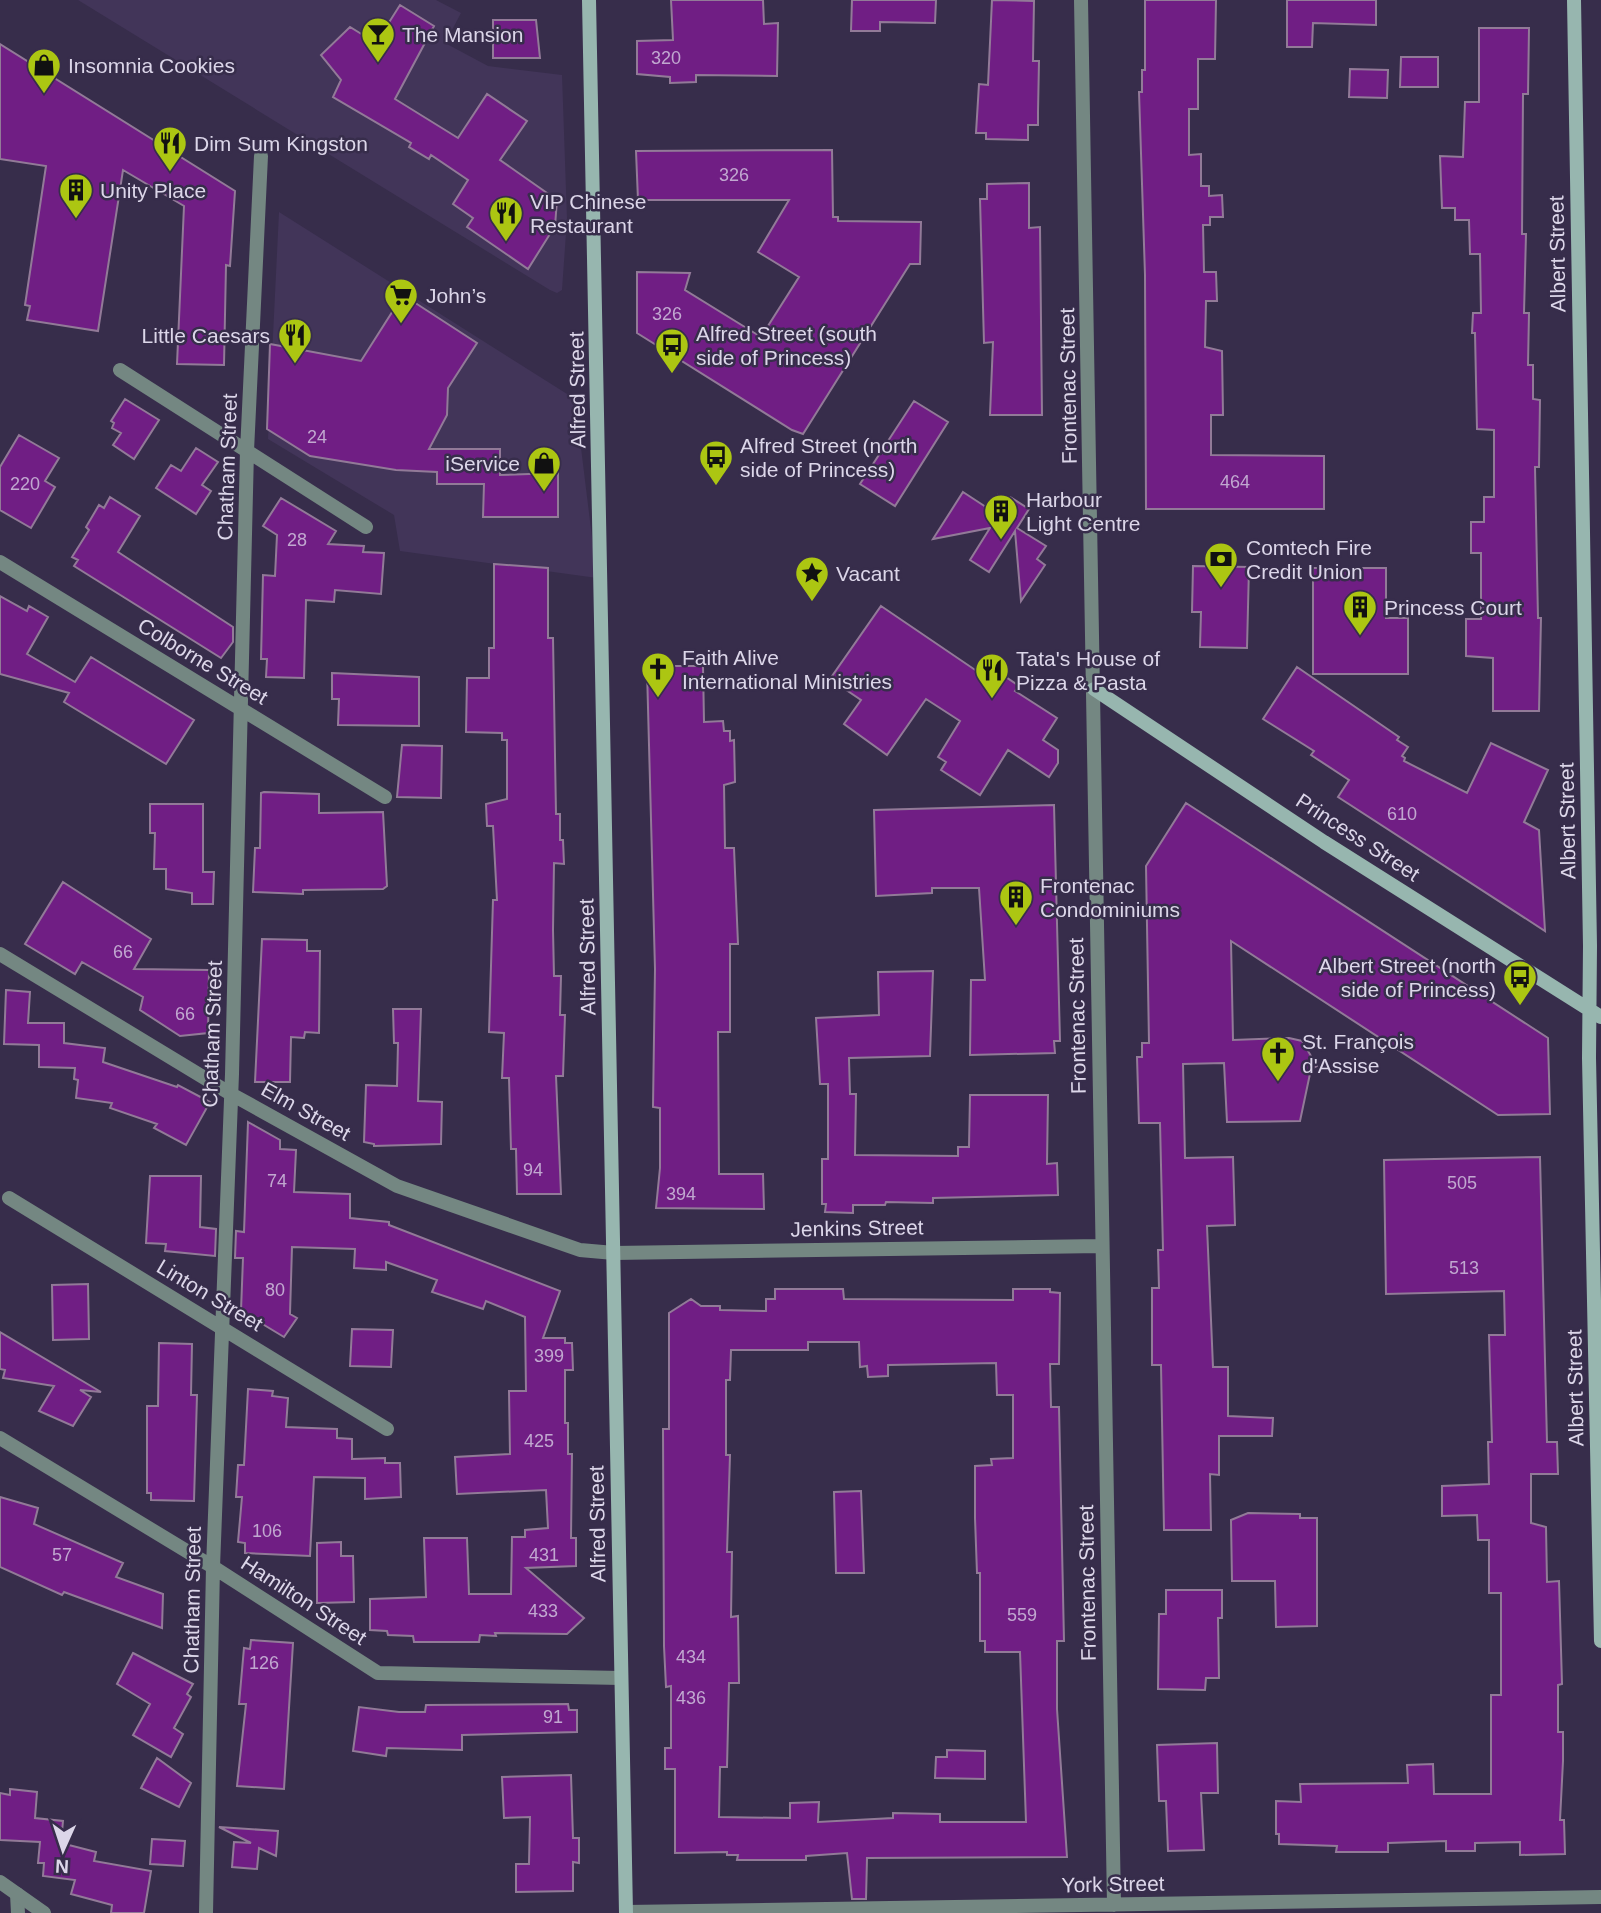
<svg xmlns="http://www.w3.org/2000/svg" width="1601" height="1913" font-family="Arial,sans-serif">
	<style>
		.built { fill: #423559 }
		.building { fill: #701e84; stroke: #927a98; stroke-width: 2; fill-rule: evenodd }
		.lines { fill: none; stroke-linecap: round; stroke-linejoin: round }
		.lane { stroke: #748782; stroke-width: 14 }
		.street { stroke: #748782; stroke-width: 14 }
		.secondary { stroke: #97b6af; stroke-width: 14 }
		.labels { text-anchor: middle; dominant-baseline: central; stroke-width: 5; stroke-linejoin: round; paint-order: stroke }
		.number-label { font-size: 18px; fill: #c1a8d0 }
		.poi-label { font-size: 21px; fill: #dcd6e9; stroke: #372d4b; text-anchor: start }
		.street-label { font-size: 21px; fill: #dcd6e9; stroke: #372d4b }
	</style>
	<rect width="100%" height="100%" fill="#372d4b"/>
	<path class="built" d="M78,0H436L461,13L445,43L488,66L562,75L567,219L562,290L557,293L550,290Z
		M279,212L575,399L597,578L400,551L394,515L268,439Z"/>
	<path class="building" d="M671,0H763L764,24L778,23L777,76L696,75V82L670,83V77L637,74V41L673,40Z
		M852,0H936L935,23L880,22V31H851Z
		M992,0L1034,1L1033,61H1039L1038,112V125H1028V140L986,139V133H976L979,84L988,85Z
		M1145,0H1216L1215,59H1198V109H1189V155L1201,154V186H1209V196L1222,195L1223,217H1210V225H1203L1204,272H1216L1217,301H1206L1205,347L1222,351L1223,415H1211V455L1324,456V509H1146L1145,275L1139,92H1142V70H1145Z
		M1287,0H1376V25L1313,23L1312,47H1287Z
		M400,5L434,26L395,99L458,138L487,94L527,121L500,160L557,200L555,226L528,269L467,227L473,218L453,204L468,180L431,155L429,159L409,147L411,143L333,97L341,80L321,55L350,27L376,43Z
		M493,20H536L540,58H493Z
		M1479,28H1529L1528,94H1523L1522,234H1526L1524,313H1529L1528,365H1533V399L1540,400L1539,467H1535L1538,618H1541L1539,711H1493V658L1466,656V619H1481V553H1471V522H1484V497H1494V430L1477,429L1475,333H1472L1473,313H1481L1480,254H1470L1469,220H1455V208H1442L1440,156L1463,157L1465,102H1479Z
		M0,44L235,191L230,266L226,265L224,365L177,364L184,206L123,170L98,331L27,320L30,306L25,305L46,166L0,159Z
		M1401,57H1438V87H1400Z
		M1350,69L1388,70L1387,98L1349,97Z
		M832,150L833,217H838V221L921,222L920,264H910L803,434L792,430L637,333V272L690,273L685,290L761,337L799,277L758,252L789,200H638L636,151Z
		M1029,183V228L1040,227L1042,415H990L993,342L984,343L980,199H987V184Z
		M403,295L477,343L448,388L447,415L429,449H500V475L558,473V517H483L484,484H437V472L396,470L310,456L267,429L270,344L361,361Z
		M125,399L159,420L134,459L113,445L121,433L112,428L114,423L111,421Z
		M914,401L948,422L895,506L860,484Z
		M19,435L59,458L45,481L55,487L31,528L0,510V467Z
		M196,448L218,462L202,485L211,491L196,514L156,488L171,465L181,471Z
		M963,492L989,509L998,495L1003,498L1010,497L1029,509L1017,528L1046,546L1037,559L1045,565L1021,601L1015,531L989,572L970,560L990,528L933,539Z
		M110,497L140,516L118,552L233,627V642L221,658L74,566L78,560L72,557L89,530L86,527L99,505L104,508Z
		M281,498L336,531L328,544L364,546L363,552L384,553L381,594L335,590L334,602L306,600L304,678L266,677L267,659H261L263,575L275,576L277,535L263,526Z
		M494,564L548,568V638H553L556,814H560V840H563L564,864L554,863L553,930L554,976H561L560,1015H565L563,1076H556L561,1194H517L516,1149H511L509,1078H502L504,1033L489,1032L493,900H497L493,826H487L486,804L507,799V740H502V733L466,732L467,678H489V648H494Z
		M1193,566L1249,567L1247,648L1200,647L1201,612H1192Z
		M1313,568H1386V618H1408V674H1313Z
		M0,596L27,611L29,606L48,617L27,654L75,682L91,657L194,720L166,764L64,702L69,693L0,674Z
		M881,606L987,678L994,669L1019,686L1015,691L1057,718L1043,740L1058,750V763L1049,777L1008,750L980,795L941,770L946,762L938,757L960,721L926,699L887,755L844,724L861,700L830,679Z
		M674,666H703L704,722L723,721L724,731H730V741L734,740L735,782L724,785L725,848H734L738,944H730V1032H718L719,1174H763L764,1209L656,1208L660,1168V1108L653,1107L655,969L647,670H674Z
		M1297,667L1399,737L1397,740L1408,747L1402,756L1405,758L1404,761L1467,793L1491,743L1548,770L1524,822L1539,830L1545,931L1338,797L1349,780L1311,755L1314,751L1263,719Z
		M332,673L419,677V726L338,725L339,699H332Z
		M402,745L442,746L441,798L397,797Z
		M264,792L319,794V813L383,812L387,886L383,889L303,890V894L253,892L255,848H260L261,793Z
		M1186,803L1548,1038L1550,1114L1498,1115L1231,941L1233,1040L1289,1038L1302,1041L1317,1066L1311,1069L1300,1121L1227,1122L1224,1063L1183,1064L1185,1158L1233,1157L1235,1225L1207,1226L1213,1367H1228V1416L1273,1418L1272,1436H1219V1475L1210,1474L1211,1530H1164L1161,1365H1152V1288H1159L1158,1250H1163L1160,1123H1139L1137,1057H1142V1043H1149L1146,866Z
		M150,804H203V872H214L213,904H192V893L166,889V869H154L155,833H150Z
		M1054,805L1060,1041H1054L1055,1053L970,1055L971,980H985L979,888H932V893L876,896L874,810Z
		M63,882L151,939L134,969L209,970L208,1033L180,1036L140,1010L143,997L82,962L75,974L25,944Z
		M262,939L307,940V951H320L319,1033L305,1032L304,1038L291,1037L290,1082H255Z
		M933,971L930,1056L849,1058L850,1094H856L855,1155L958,1156V1147H969L970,1095H1048L1047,1164L1057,1163L1058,1195L933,1198V1203L886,1202L885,1205H853V1213L825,1212L826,1204H822V1159H828V1084H820L816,1018L879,1015L878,972Z
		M6,990L30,992L28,1023H64V1043L105,1048L103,1062L177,1087L178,1085L210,1102L186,1145L154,1128L157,1124L110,1108L112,1103L76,1098L78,1080L74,1079L75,1068L39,1067V1045L4,1044Z
		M393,1009H421L418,1101L442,1102L441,1144L374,1146V1144L364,1142L366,1085L397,1086L398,1043H394Z
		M248,1122L280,1140V1149L296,1150L294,1192L350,1194V1218L389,1222V1225L560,1291L543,1338H565V1343H572L573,1370H565V1423H568V1454H572L571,1538H576V1566L526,1568L584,1618L567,1634L495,1633L496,1636L480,1635L479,1642H414L413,1636L388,1635L387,1631L370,1630V1599L426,1597L424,1538H467L469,1594H511L512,1537H525V1530L548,1528L546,1490L457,1494L455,1457L510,1454L509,1391H526L525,1317L486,1301L483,1309L432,1292L437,1280L386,1262V1270L354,1268L355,1249L292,1247L290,1314L297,1318L284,1337L241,1311L243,1258H235L236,1231L244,1232Z
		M1540,1157L1547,1442H1557L1558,1474H1531V1523L1546,1527L1547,1582L1559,1581L1562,1684L1558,1685V1732H1563V1761L1560,1820H1564L1565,1854L1520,1855V1842L1475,1843V1851H1446V1841L1388,1843V1852H1336L1337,1846L1279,1844V1834H1276V1801L1301,1802L1300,1784L1408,1783L1407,1765L1433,1764L1434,1794H1491V1695H1501V1593H1489V1540H1478L1477,1515L1442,1516V1486L1489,1484L1488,1442H1492L1489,1335H1505L1504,1291L1386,1294L1384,1160Z
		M150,1176H201L200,1227L216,1229L215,1256L165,1251L166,1244L146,1243Z
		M88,1284L89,1339L53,1340L52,1285Z
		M775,1289H843L844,1299L1013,1300V1289H1050V1292L1060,1293L1059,1364H1050L1051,1407H1059L1064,1641H1057V1709L1067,1857L867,1858L866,1899H852L847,1853L806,1856V1860H737L738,1855H727V1852L675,1853V1769H665V1748H671V1686L666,1687L664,1646L663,1429H669V1313L691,1299L701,1306H720V1310L766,1311V1299H775ZM808,1342H859L860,1367L867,1366L868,1377L888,1376V1365L996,1363L997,1395H1013V1458L991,1459L992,1465L975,1466V1518L977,1573H980V1641H985V1652H1020L1026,1822H940V1814L893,1813V1818L818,1822L819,1802L790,1803V1818L719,1817L720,1767H727L729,1683H739L738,1616L731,1617L732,1552H727L730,1455H726V1380H730L731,1350H808Z
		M352,1329L393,1330L391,1367L350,1366Z
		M0,1332L101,1392L80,1390L91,1397L73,1426L39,1411L54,1386L3,1378L5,1370L0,1369Z
		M159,1343L192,1344L191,1395H197L194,1501L151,1500V1493H147V1406H158Z
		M248,1389L273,1391L272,1396L288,1398L286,1427L337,1429V1438L352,1439V1459L385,1458V1463H400L401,1497L365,1499V1478L314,1477L310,1556L245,1553V1543L238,1542L242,1497H236L238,1465H244Z
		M861,1491L864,1573H836L834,1492Z
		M0,1497L38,1508L34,1524L123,1563L116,1577L163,1594L162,1628L64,1592L62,1595L0,1567Z
		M1248,1513L1300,1514V1518H1317V1626L1276,1627L1275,1581H1232L1231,1520Z
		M341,1542V1556H353L354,1602L317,1603V1543Z
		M1166,1590H1222V1618H1218L1219,1678H1206L1205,1690L1158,1689L1159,1614H1166Z
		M251,1640L293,1643L284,1789L237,1786L246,1704H239L244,1648L250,1649Z
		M133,1653L193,1684L187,1694L191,1697L174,1728L183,1734L171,1757L133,1735L150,1704L117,1684Z
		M568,1704L569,1710H577V1732L462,1735V1750L387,1748L386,1756L353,1751L359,1707L399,1712H425L426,1705Z
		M1217,1743L1218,1793H1201L1204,1850L1168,1851L1166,1801H1159L1157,1745Z
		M947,1750L985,1751V1779L935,1778L936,1757H947Z
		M157,1758L191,1783L179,1807L141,1788Z
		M571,1775L573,1838H579V1863L573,1862V1891L516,1892V1864H529L530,1817L504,1818L502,1777Z
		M10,1789L37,1792L35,1818L63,1821L61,1843L96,1852L94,1861L151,1871L144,1913H111L112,1905L71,1894L75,1880L43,1876L44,1863H38L40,1842L0,1840V1793L10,1795Z
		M219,1827L278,1831L276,1856L259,1848L257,1869L232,1867L234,1842L251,1843Z
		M152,1839L185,1841L183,1866L150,1864Z"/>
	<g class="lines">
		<path class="lane" d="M17,1894L18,1913"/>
		<path class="street" d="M1081,0L1114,1905
			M120,370L366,527
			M0,562L385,797
			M0,954L231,1094L397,1186L580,1250L614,1253L1101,1246
			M9,1198L387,1429
			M0,1438L213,1567L378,1673L621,1678
			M0,1882L44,1913
			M626,1912L1601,1897
			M206,1913L213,1567L232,1074L247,451L261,156"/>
		<path class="secondary" d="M589,0L626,1913
			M1574,0L1590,946L1589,1058L1601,1641
			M1094,689L1324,842L1601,1017"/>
	</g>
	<defs>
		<g id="bar-pin" transform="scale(1.75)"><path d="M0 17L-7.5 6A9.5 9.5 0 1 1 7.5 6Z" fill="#acc612" stroke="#372d4b"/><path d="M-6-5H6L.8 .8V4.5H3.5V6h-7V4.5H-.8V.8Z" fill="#111"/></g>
		<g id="shop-pin" transform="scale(1.75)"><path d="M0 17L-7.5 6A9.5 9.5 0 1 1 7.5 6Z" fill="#acc612" stroke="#372d4b"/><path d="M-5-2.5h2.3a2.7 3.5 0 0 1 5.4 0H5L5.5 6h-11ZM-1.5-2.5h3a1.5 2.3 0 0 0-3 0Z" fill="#111"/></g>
		<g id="restaurant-pin" transform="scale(1.75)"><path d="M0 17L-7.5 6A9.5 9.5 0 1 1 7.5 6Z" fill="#acc612" stroke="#372d4b"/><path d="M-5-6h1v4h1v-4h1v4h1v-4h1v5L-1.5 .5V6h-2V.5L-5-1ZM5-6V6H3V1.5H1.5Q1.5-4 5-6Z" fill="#111"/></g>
		<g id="building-pin" transform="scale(1.75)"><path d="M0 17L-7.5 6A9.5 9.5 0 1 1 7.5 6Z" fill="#acc612" stroke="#372d4b"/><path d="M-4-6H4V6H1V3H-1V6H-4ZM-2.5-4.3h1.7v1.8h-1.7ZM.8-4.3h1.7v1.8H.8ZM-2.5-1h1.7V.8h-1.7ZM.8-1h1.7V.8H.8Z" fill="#111"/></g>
		<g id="supermarket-pin" transform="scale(1.75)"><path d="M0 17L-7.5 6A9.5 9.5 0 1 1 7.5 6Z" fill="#acc612" stroke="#372d4b"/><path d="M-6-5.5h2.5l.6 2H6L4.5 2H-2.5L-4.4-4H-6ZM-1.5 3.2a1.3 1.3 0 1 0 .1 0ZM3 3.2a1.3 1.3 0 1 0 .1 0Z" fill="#111"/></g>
		<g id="bus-pin" transform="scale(1.75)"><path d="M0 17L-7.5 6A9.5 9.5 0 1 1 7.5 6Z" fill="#acc612" stroke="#372d4b"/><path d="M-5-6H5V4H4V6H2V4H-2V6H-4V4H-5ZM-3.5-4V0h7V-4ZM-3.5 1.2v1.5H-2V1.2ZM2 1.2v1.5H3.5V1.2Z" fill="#111"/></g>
		<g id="bank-pin" transform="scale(1.75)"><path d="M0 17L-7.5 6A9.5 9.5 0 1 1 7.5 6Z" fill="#acc612" stroke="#372d4b"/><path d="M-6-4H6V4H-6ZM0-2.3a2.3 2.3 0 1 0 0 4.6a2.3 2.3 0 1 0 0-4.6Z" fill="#111"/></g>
		<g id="sight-pin" transform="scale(1.75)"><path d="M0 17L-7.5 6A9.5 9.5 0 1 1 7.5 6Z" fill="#acc612" stroke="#372d4b"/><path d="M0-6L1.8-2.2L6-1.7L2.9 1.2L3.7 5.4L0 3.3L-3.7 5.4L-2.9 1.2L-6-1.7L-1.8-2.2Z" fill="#111"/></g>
		<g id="church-pin" transform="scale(1.75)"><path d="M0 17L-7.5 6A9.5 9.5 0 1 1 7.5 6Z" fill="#acc612" stroke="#372d4b"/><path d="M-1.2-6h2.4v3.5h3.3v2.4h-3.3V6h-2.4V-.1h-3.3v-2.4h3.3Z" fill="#111"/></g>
	</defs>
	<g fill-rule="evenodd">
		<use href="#bar-pin" x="378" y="34"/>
		<use href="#shop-pin" x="44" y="65"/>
		<use href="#restaurant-pin" x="170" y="143"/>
		<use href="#building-pin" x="76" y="190"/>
		<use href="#restaurant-pin" x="506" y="213"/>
		<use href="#supermarket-pin" x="401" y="295"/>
		<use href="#restaurant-pin" x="295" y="335"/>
		<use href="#bus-pin" x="672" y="345"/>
		<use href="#bus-pin" x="716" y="457"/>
		<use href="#shop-pin" x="544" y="463"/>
		<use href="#building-pin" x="1001" y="511"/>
		<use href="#bank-pin" x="1221" y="559"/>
		<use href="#sight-pin" x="812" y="573"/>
		<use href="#building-pin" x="1360" y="607"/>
		<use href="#church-pin" x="658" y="669"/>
		<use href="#restaurant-pin" x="992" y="670"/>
		<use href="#building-pin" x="1016" y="897"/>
		<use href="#bus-pin" x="1520" y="977"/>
		<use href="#church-pin" x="1278" y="1053"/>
	</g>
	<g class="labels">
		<g class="number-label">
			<text x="666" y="58">320</text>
			<text x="734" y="175">326</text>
			<text x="667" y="314">326</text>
			<text x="317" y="437">24</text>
			<text x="1235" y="482">464</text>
			<text x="25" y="484">220</text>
			<text x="297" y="540">28</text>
			<text x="1402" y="814">610</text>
			<text x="123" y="952">66</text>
			<text x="185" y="1014">66</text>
			<text x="533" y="1170">94</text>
			<text x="277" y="1181">74</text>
			<text x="1462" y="1183">505</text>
			<text x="681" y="1194">394</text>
			<text x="1464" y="1268">513</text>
			<text x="275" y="1290">80</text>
			<text x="549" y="1356">399</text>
			<text x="539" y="1441">425</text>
			<text x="267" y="1531">106</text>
			<text x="62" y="1555">57</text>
			<text x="544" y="1555">431</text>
			<text x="543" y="1611">433</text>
			<text x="1022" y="1615">559</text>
			<text x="691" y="1657">434</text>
			<text x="264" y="1663">126</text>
			<text x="691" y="1698">436</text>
			<text x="553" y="1717">91</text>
		</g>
		<g class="poi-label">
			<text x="402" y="34">The Mansion</text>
			<text x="68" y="65">Insomnia Cookies</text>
			<text x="194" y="143">Dim Sum Kingston</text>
			<text x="100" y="190">Unity Place</text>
			<text x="530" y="201">VIP Chinese<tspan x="530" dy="24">Restaurant</tspan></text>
			<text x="426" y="295">John’s</text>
			<text x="696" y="333">Alfred Street (south<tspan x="696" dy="24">side of Princess)</tspan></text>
			<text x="270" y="335" text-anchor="end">Little Caesars</text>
			<text x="740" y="445">Alfred Street (north<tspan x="740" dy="24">side of Princess)</tspan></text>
			<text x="520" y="463" text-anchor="end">iService</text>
			<text x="1026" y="499">Harbour<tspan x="1026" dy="24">Light Centre</tspan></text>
			<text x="1246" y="547">Comtech Fire<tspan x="1246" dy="24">Credit Union</tspan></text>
			<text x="836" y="573">Vacant</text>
			<text x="1384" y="607">Princess Court</text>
			<text x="682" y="657">Faith Alive<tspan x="682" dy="24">International Ministries</tspan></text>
			<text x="1016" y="658">Tata's House of<tspan x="1016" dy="24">Pizza &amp; Pasta</tspan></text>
			<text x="1040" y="885">Frontenac<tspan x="1040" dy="24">Condominiums</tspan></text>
			<text x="1496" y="965" text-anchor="end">Albert Street (north<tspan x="1496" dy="24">side of Princess)</tspan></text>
			<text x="1302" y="1041">St. François<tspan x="1302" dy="24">d'Assise</tspan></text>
		</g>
		<g class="street-label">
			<text transform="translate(1557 254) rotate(-91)">Albert Street</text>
			<text transform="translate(1068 386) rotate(-91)">Frontenac Street</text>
			<text transform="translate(577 390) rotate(-91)">Alfred Street</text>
			<text transform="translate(227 467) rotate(-88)">Chatham Street</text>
			<text transform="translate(203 661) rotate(31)">Colborne Street</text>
			<text transform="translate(1567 821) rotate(-91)">Albert Street</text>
			<text transform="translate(1358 837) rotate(33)">Princess Street</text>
			<text transform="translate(587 957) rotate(-91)">Alfred Street</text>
			<text transform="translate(1077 1016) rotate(-91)">Frontenac Street</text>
			<text transform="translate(212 1034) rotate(-88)">Chatham Street</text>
			<text transform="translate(306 1111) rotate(29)">Elm Street</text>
			<text transform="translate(857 1228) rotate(-1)">Jenkins Street</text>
			<text transform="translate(210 1295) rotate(31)">Linton Street</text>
			<text transform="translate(1575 1388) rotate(-91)">Albert Street</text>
			<text transform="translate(597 1524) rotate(-91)">Alfred Street</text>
			<text transform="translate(1087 1583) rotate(-91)">Frontenac Street</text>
			<text transform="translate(192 1600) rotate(-89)">Chatham Street</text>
			<text transform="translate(304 1600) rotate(33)">Hamilton Street</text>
			<text transform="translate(1113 1884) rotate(-1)">York Street</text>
		</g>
	</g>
	<g transform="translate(63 1850) rotate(183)" stroke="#372d4b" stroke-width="5" paint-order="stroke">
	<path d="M0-5L12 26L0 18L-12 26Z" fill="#dcd6e9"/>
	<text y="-10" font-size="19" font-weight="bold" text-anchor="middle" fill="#dcd6e9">N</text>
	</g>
</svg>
